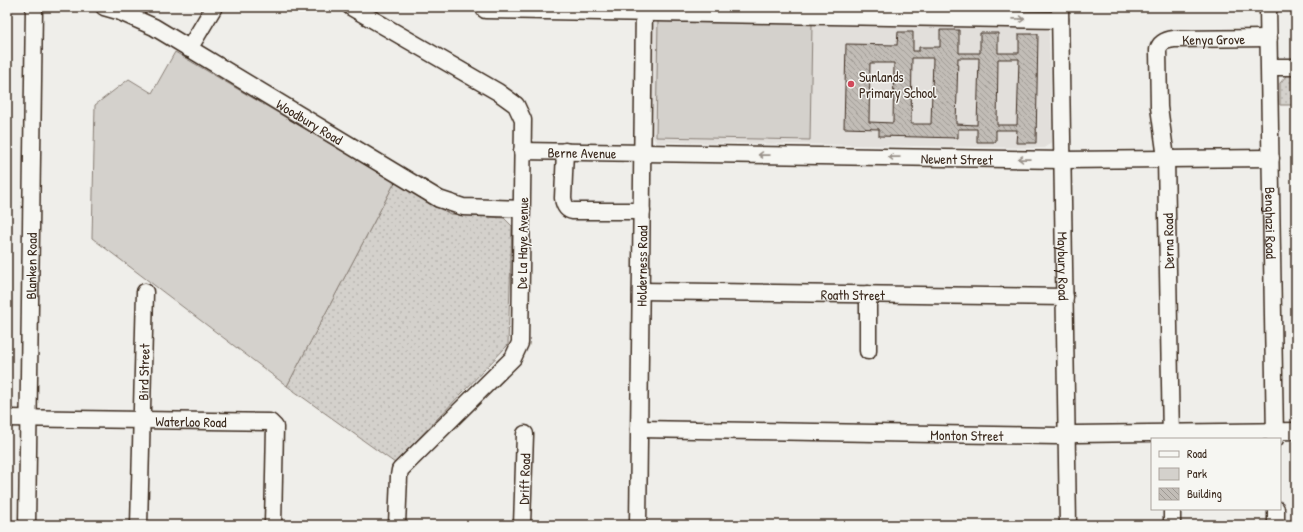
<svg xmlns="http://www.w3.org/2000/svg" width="1303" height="532" font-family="'Patrick Hand',sans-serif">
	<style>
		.built { fill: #e2dfdb }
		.green { fill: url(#green-dots); stroke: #887e75 }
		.pitch { fill: #d4d1cc; stroke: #887e75 }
		.building { fill: url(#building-back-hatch); stroke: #3b2a1e; fill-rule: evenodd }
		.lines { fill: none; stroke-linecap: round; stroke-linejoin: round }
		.minor-casing { stroke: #3b2a1e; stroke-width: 19 }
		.minor { stroke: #f6f6f2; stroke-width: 16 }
		.oneway { stroke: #989088 }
		.poi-dot { fill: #d1495b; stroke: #f6f6f2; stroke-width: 1.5 }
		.labels { text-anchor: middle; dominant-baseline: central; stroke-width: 3; stroke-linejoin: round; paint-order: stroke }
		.street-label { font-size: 14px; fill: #3b2a1e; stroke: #f6f6f2 }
		.poi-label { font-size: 14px; fill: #3b2a1e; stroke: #f6f6f2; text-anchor: start }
	</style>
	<defs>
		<pattern id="green-dots" width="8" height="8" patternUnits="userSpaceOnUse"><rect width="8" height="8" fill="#d4d1cc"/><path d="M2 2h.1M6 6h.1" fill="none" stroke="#b7b4af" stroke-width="1.8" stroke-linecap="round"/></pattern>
		<pattern id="building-back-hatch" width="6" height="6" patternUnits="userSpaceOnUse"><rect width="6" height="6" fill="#c2bdb7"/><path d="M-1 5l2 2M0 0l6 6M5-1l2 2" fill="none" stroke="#9f9a94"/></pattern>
	</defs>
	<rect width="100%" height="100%" fill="#efeeea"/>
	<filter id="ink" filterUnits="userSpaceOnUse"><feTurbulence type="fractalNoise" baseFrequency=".025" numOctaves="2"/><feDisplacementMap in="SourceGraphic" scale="8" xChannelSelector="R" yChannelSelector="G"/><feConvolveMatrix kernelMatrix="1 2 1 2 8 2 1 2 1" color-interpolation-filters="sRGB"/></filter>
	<g filter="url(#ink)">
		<path class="built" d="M658,18L1043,25L1049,32L1052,141L1045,148L657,142L650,135L651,25Z"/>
		<path class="green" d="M1287,75H1296V105H1280V83Z
			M395,182L450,214L504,218L512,226L508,345L395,463L287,386Z"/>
		<path class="pitch" d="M658,21L812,24L810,140L656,137Z
			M175,52L395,182L287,386L92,238L95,105L129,79L152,93Z"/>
		<path class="building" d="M940,30H959V53H980V33H998V53H1019V34H1038L1036,143H1016L1017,130H996V142H977V129H958V138L879,136V129L844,128L846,44L897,45L898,32H913V51H919V47H940ZM912,58H933L931,124H911ZM958,58H979L977,125L956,124ZM998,59H1019L1017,125H997ZM870,63H894L893,123L869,122Z"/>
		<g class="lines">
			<g class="minor-casing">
				<g id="minor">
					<path id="s1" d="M104,7L118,11L154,27L439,199L463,207L522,209"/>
					<path d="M351,7L498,92L516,105L523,120L520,343L513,358L400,470L399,476L397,525"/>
					<path id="s2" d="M1060,7L1068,525"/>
					<path id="s3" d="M1268,7L1275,439"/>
					<path d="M485,10L1060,20"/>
					<path d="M189,49L214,7"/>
					<path d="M1270,67H1296"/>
					<path id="s4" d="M522,151L1063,160L1271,158"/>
					<path d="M565,151L563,198C564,205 566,210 573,211H642"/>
					<path id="s5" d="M641,291L1065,297"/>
					<path d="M868,351V294"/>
					<path id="s6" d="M7,418L270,422L275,427L273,525"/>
					<path id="s7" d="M639,429L1058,436L1076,434L1296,431"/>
					<path id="s8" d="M1171,439L1166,158L1159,107L1158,50C1160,42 1166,40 1174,39L1269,38"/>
					<path d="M1172,509V525"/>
					<path d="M1276,509V525"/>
					<path id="s9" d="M27,525L34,7"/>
					<path id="s10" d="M139,525L145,292"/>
					<path id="s11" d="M522,525L525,434"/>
					<path id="s12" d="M638,525L644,7"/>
				</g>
			</g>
			<use href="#minor" class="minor"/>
		</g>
		<defs><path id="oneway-shaft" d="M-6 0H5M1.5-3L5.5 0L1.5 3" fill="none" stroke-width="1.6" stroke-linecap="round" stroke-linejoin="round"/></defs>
		<g class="oneway">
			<use href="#oneway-shaft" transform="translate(1019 19) rotate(1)"/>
			<use href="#oneway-shaft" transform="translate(764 155) rotate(-179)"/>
			<use href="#oneway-shaft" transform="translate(894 157) rotate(-179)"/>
			<use href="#oneway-shaft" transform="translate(1024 159) rotate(-179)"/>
		</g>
	</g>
	<circle class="poi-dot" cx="851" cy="84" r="4"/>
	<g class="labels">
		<g class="street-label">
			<text stroke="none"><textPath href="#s8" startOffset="450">Kenya Grove</textPath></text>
			<text stroke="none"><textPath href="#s1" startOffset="236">Woodbury Road</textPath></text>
			<text stroke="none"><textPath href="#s4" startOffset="60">Berne Avenue</textPath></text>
			<text stroke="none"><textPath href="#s4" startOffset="435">Newent Street</textPath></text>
			<text stroke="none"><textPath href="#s3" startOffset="216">Benghazi Road</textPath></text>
			<text transform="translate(1168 241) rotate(-91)">Derna Road</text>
			<text transform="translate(522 243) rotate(-89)">De La Haye Avenue</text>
			<text stroke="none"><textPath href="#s9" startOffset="259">Blanken Road</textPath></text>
			<text stroke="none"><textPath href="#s12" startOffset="259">Holderness Road</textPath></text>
			<text stroke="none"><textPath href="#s2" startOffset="259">Maybury Road</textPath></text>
			<text stroke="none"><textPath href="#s5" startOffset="212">Roath Street</textPath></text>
			<text stroke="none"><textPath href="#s10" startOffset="153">Bird Street</textPath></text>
			<text stroke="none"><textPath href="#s6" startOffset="184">Waterloo Road</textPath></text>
			<text stroke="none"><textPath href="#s7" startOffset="328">Monton Street</textPath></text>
			<text stroke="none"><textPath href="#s11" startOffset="46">Drift Road</textPath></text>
		</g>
		<g class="poi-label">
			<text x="859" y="76">Sunlands<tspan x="859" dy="16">Primary School</tspan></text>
		</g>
	</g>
	<rect width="1303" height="532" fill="none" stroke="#f6f6f2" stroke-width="24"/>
	<rect x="12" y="12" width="1279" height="508" fill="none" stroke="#3b2a1e" stroke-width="1.5" filter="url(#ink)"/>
	<rect x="1151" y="438" width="130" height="72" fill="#f6f6f2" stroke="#aba49d"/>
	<rect x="1159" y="451" width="20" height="6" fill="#f6f6f2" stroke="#aba49d"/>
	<text x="1187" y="458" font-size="12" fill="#3b2a1e">Road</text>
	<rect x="1159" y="468" width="20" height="12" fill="#d4d1cc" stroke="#aba49d"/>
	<text x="1187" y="478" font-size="12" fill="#3b2a1e">Park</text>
	<rect x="1159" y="488" width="20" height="12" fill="url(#building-back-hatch)" stroke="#aba49d"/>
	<text x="1187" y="498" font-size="12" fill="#3b2a1e">Building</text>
</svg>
